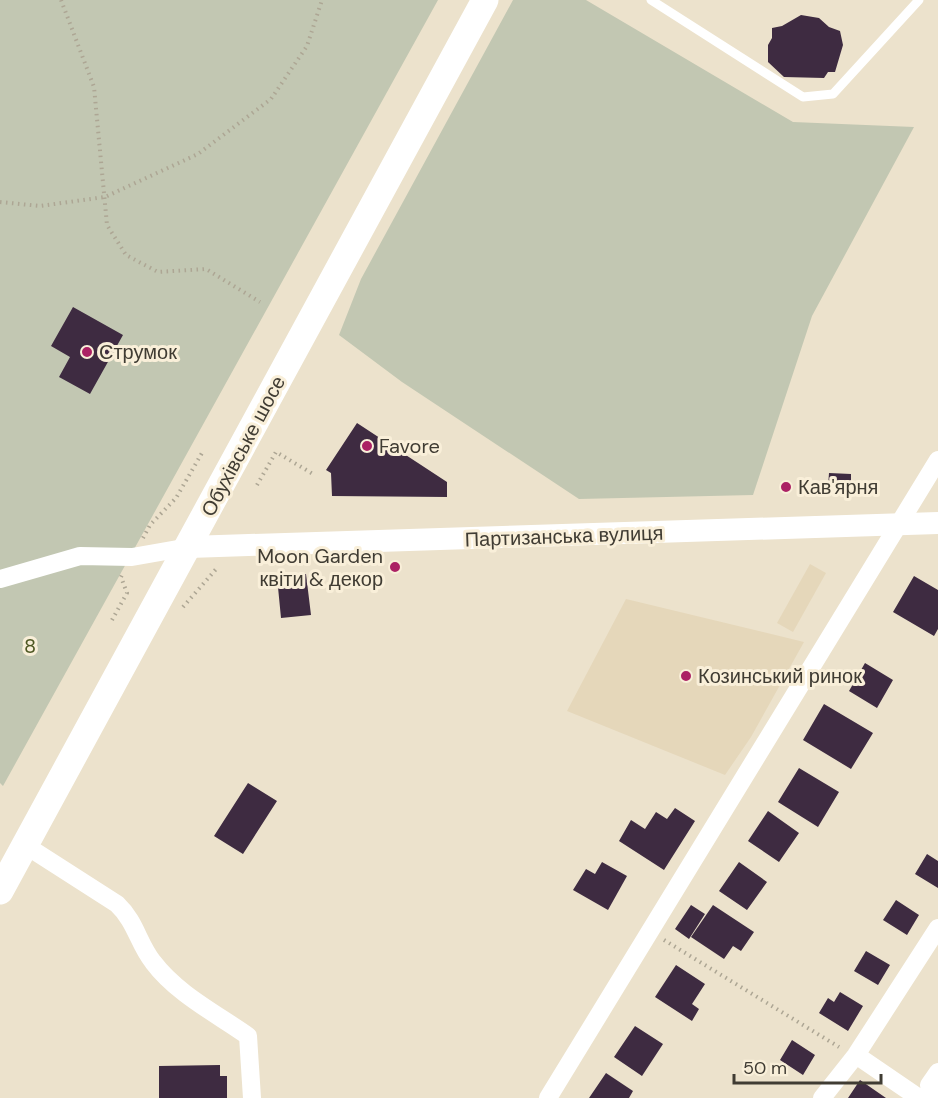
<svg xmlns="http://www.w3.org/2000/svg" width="938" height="1098" font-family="'DM Sans',sans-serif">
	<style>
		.built { fill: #e5d7ba }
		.green { fill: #c2c7b2 }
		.building { fill: #3e2b41 }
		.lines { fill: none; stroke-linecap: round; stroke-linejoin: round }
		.path { stroke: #ada694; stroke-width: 4; stroke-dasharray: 1.5 4.5; stroke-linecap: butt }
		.service { stroke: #fff; stroke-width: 9 }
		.minor { stroke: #fff; stroke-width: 18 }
		.tertiary { stroke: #fff; stroke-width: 22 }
		.primary { stroke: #fff; stroke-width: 27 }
		.poi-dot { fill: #ab2164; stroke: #f9efd9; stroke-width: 2 }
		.labels { text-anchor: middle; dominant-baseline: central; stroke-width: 6; stroke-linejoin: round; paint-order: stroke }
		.poi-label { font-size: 20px; fill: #403c33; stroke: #f9efd9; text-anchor: start }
		.street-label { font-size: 20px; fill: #403c33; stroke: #f9efd9 }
		.park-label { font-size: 20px; fill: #4d5722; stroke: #f9efd9 }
	</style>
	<rect width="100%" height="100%" fill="#ece2cc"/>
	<path class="built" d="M810,564L826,573L793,632L777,623Z
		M626,599L804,642L751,737L725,775L567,711Z"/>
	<path class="green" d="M0,0H438L3,786L0,783Z
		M513,0H586L793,122L914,127L812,316L753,495L579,499L402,382L339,335L361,279Z"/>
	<path class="building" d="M801,15L819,18L829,27L840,31L843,45L835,72H828L824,78L784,77L768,62V45L772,38V28L782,26Z
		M73,307L123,335L90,394L59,377L70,357L51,346Z
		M357,423L447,482V497L332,496L331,473L326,470Z
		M829,473L851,474V488L828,487Z
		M306,574L311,615L281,618L277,577Z
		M914,576L938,590V629L934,636L893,612Z
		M865,663L893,680L877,708L849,691Z
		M824,704L873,733L851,769L803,740Z
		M799,768L839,792L818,827L778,802Z
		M248,783L277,801L243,854L214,836Z
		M675,808L695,821L664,870L619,841L631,820L645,829L656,812L667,819Z
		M768,811L799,833L779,862L748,841Z
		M927,854L938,861V888L915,874Z
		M602,862L627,876L608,910L573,890L586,869L595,874Z
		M739,862L767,882L747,910L719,891Z
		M896,900L919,915L907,935L883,920Z
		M691,905L705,914L689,939L675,929Z
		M713,905L754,932L741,951L733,946L724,959L691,937Z
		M866,951L890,965L878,985L854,971Z
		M676,965L705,984L692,1004L699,1009L692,1021L655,997Z
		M840,992L863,1006L848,1031L819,1013L828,998L834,1002Z
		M635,1026L663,1044L642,1076L614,1057Z
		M792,1040L815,1055L803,1075L780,1060Z
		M220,1065V1076H227V1098H159V1066Z
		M606,1073L633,1091L629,1098H589Z
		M860,1080L886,1098H848Z"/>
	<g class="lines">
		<path class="path" d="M61,0L94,87L107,225L126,255L158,272L206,269L260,302
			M0,202L40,206L105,197L198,154L271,99L307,46L322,0
			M257,485L276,452L313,474
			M143,538L150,525L176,498L202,453
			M183,607L217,568
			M112,620L127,593L121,577L123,573
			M664,940L839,1047"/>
		<path class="service" d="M651,0L803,97L833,94L919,0"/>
		<path class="minor" d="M0,579L80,556L132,557L189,547
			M25,845L117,904C136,922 138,943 153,962C177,994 217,1014 248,1036L252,1098
			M856,1055L919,1098
			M548,1098L938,460
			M822,1098L856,1055L938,928
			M933,1098L929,1085L938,1072"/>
		<path class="tertiary" d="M189,547L938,523"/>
		<path class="primary" d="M0,891L485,0"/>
	</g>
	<g class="poi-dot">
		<circle cx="87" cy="352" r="6"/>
		<circle cx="367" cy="446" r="6"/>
		<circle cx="786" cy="487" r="6"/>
		<circle cx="395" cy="567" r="6"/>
		<circle cx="686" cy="676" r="6"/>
	</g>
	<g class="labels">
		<g class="poi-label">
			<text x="99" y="352">Струмок</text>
			<text x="379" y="446">Favore</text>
			<text x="798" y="487">Кав'ярня</text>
			<text x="383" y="556" text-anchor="end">Moon Garden<tspan x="383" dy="23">квіти &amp; декор</tspan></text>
			<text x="698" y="676">Козинський ринок</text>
		</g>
		<g class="street-label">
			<text transform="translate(243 446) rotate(-62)">Обухівське шосе</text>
			<text transform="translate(564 536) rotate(-2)">Партизанська вулиця</text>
		</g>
		<g class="park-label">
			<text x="30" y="646">8</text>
		</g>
	</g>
	<path d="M734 1074v9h147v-9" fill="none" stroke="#403c33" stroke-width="3"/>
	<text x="743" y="1074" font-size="18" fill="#403c33" stroke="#f9efd9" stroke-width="4.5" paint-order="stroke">50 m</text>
</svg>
